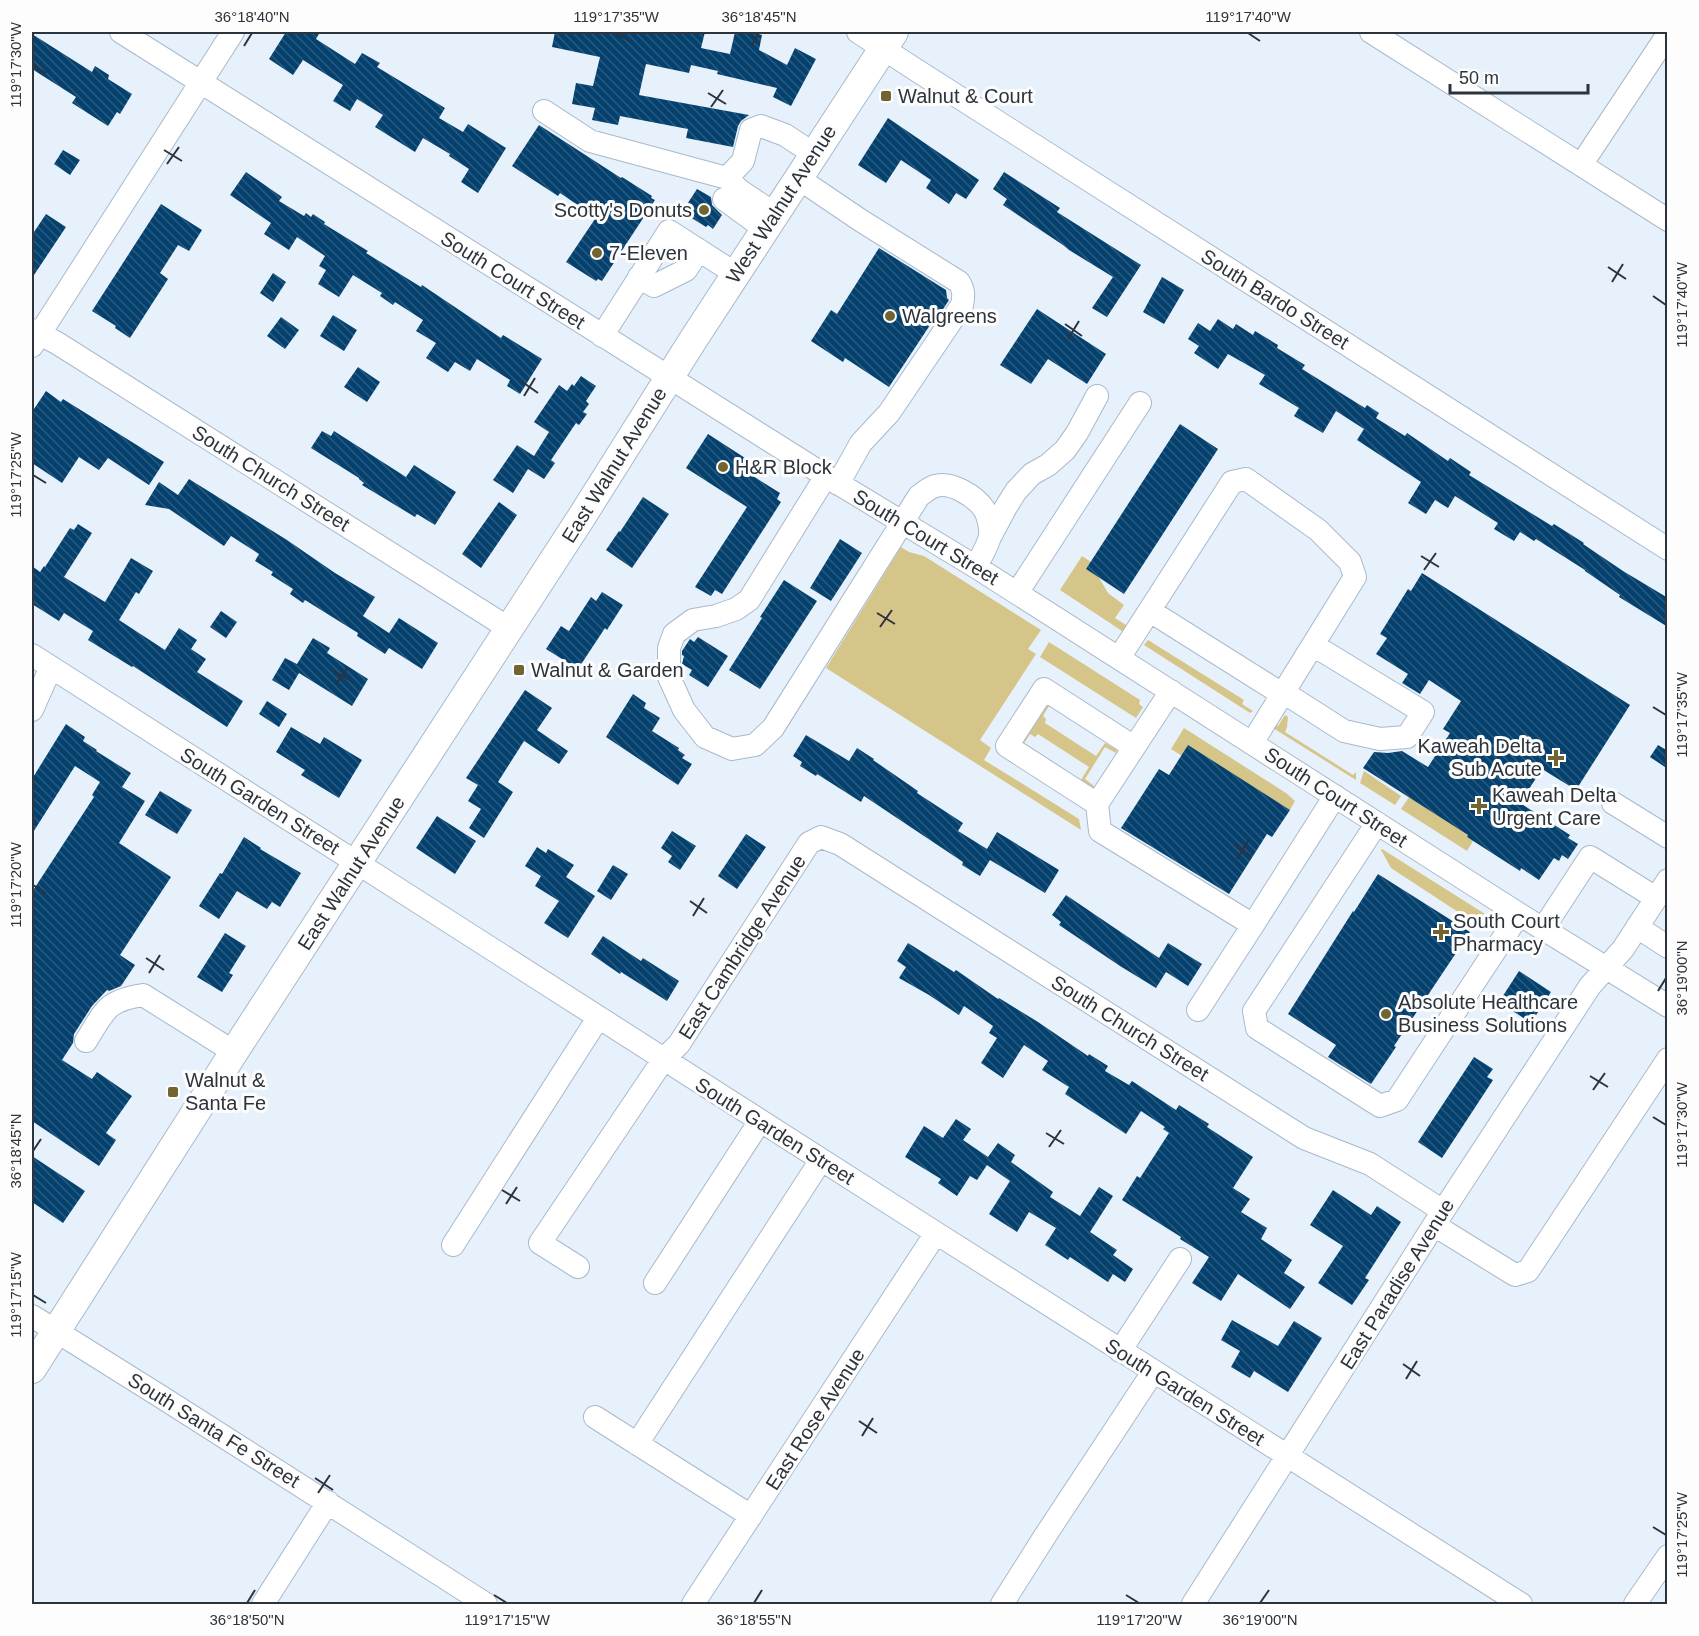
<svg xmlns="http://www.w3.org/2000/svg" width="1699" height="1636" font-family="Helvetica,sans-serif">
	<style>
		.grass { fill: #d6c589 }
		.building { fill: url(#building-back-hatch) }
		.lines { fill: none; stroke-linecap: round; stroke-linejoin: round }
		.minor-casing { stroke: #a8b9cb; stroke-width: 24 }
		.major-casing { stroke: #a8b9cb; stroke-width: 30 }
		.minor { stroke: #fff; stroke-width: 22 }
		.major { stroke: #fff; stroke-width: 28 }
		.ticks { fill: none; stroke: #2c333a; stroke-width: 2 }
		.poi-dot { fill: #716431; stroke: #fdfdfd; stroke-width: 2 }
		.labels { text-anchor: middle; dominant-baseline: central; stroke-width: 6; stroke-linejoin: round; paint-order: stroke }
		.poi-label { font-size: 20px; fill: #2c333a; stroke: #fdfdfd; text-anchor: start }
		.street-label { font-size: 20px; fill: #2c333a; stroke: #fdfdfd }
		.neatline { fill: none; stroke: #2c333a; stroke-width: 2 }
		.ticks-label { font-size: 15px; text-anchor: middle; fill: #2c333a }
	</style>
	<defs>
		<pattern id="building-back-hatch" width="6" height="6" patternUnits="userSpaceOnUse" patternTransform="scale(1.5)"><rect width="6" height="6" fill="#05416e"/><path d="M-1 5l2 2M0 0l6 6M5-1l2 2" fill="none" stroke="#2a5b7f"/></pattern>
	</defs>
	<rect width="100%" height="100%" fill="#e6f1fc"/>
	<path class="grass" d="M901,547L909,552L924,556L1041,630L1028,649L1036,654L980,740L991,748L984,760L1079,819L1081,830L826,668Z
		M1082,556L1091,562L1086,569L1098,576L1108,593L1124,605L1115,618L1129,627L1125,633L1060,590Z
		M1148,640L1244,700L1242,704L1253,711L1250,713L1144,645Z
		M1049,642L1140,700L1139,704L1143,707L1136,718L1040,657Z
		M1044,703L1049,706L1043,716L1046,719L1045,723L1096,756L1105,743L1117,750L1116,753L1105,747L1085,779L1094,786L1093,788L1081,780L1089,767L1038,734L1035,737L1030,734L1023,745L1019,742Z
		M1285,715L1288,717L1287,727L1285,732L1353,775L1356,772V780L1273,728L1274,723L1278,726Z
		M1184,728L1286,793L1295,801L1290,810L1188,746L1182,756L1171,749Z
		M1364,771L1401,796L1395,805L1360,783Z
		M1409,797L1468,835L1467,837L1473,841L1467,851L1401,809Z
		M1382,849L1493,919C1483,916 1468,917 1458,912L1391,868L1381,850Z"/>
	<path class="building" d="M286,32H320L316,39L355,64L362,53L380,63L377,67L445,108L439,118L463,132L468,124L506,148L478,193L461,182L469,169L449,156L450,154L423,138L415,152L375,127L383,115L357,99L350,111L333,101L343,85L303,60L293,75L269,59Z
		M555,32H705L701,48L730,54L735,32H749L762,35L759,50L787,65L795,48L816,59L791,106L773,97L777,88L717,74L718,71L691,65L689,73L646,64L639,95L749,115L741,121L738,126L733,147L686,138L688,129L620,116L618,125L592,120L595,108L572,104L576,83L593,86L600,57L552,47Z
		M32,34L92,72L95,66L109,75L108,79L132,94L120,114L117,112L108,126L72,103L76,97L32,69Z
		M888,118L979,180L966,199L956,193L949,204L926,188L931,180L901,160L886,183L858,165Z
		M539,125L621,178L622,177L652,196L651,198L655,200L602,281L598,279L596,281L566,262L595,219L581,210L582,208L560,193L558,196L512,166Z
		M63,150L80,160L70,175L54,164Z
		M246,172L282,197L279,201L304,216L306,213L311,217L313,214L325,222L324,224L368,251L366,253L421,287L422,285L501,338L503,335L542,359L520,394L507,386L510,380L477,359L470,371L455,362L448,372L426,358L436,343L416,331L423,320L395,302L393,305L380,296L382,293L353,275L339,297L318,284L326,270L319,266L325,256L297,237L289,250L264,234L271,223L230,195Z
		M1004,172L1060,208L1057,212L1141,265L1107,317L1092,308L1113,277L1069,250L1063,245L1003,205L1007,199L993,189Z
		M697,189L711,197L712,205L722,215L713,229L708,225L706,227L682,212Z
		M161,204L202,230L189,251L178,245L160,273L168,279L130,338L115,328L116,326L92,311Z
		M46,214L66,227L32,278V235Z
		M879,248L946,290L947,298L949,300L936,320L934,319L889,387L845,358L843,362L811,341L831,310L837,314Z
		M273,273L286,282L273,302L260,293Z
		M1162,277L1184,290L1164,324L1143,312Z
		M1037,309L1106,354L1087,384L1048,359L1031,384L1000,365Z
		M333,315L357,330L344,351L320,336Z
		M281,317L299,330L285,349L267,336Z
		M1218,319L1233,329L1236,324L1253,335L1255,331L1278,345L1277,348L1305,365L1302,369L1365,408L1367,405L1379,413L1376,418L1405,436L1407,433L1448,461L1450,458L1471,472L1469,475L1552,526L1554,524L1584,543L1583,544L1623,571L1668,598V627L1619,597L1620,595L1585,571V570L1536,539L1534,541L1520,532L1514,541L1494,529L1498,523L1455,496L1448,508L1435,500L1426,514L1408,503L1421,482L1357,440L1364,429L1336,411L1323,433L1294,416L1299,408L1259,384L1265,375L1228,354L1218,369L1194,353L1199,346L1188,339L1198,323L1210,331Z
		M358,367L380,382L367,402L344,387Z
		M581,376L596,386L586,401L589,404L583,412L587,414L579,425L576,423L551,460L555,463L544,479L528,469L513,493L493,480L517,445L534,456L549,432L534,422L559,385L567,391L572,384L574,386Z
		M46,391L61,402L63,399L164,462L149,485L108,458L99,470L79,457L62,483L32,463V412Z
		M1180,424L1218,449L1124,594L1086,569Z
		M322,431L331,436L334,431L406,477L414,465L456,492L435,525L417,514L415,517L362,485L364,483L359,479V478L311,448Z
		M708,434L759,467L753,476L780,493L777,499L781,502L722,594L715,590L711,596L695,587L747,507L686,468Z
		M189,479L287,540L335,573L375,597L363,616L389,633L399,618L438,643L422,669L389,648L385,654L357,636L358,633L305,600L303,603L290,594L293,589L271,575L273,572L255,561L259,554L231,536L224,546L169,509L145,505L159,482L178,495Z
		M643,497L669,514L632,568L606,550L619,531L620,532Z
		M499,502L517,515L481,568L462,554Z
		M78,524L92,533L64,577L105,602L131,558L153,571L139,594L136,592L119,620L165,650L179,628L197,640L191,649L206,659L197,672L243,701L227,727L133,666L132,667L88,640L93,631L64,613L59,621L32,604V566L40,572L44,566L45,567L70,528L74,530Z
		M840,539L862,553L831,601L810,588Z
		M1422,573L1630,705L1576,790L1542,769L1520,803L1570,835L1568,838L1578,844L1568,859L1562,855L1559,861L1554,858L1539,880L1521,868L1520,871L1467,837L1468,835L1363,768L1374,752L1388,753L1402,751L1428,767L1450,733L1443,729L1461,701L1429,680L1420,694L1402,683L1408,674L1376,654L1387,638L1380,634L1408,589L1411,591Z
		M784,580L817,601L760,689L729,670L762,618L760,617Z
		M602,592L623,605L607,630L605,628L578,669L546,649L561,626L569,631L591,597L596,601Z
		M221,611L237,622L226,638L210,627Z
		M698,637L728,656L708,687L689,675L692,670L682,664L684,656L682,655V651L690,639L694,642Z
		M313,638L330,648L327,653L368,679L352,706L299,673L289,690L272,680L285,658L297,664Z
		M525,690L552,708L537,730L568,751L559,764L524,741L498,782L513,792L484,838L469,828L481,809L468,801L478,785L466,778Z
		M633,694L646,703L644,708L660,718L652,731L679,748L678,750L685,755L682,758L692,764L678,785L606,737Z
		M267,701L287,714L279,727L259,714Z
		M66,724L85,737L83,741L97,750L96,751L131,773L122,787L145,801L119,843L171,877L120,955L135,965L121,986L109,991L107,990L92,1006L74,1034L73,1043L62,1060L92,1079L97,1072L132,1096L106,1133L116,1140L99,1166L32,1121V892L94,797L92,795L100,782L75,766L32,834V779Z
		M291,727L320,744L324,737L362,760L339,798L301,775L305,770L276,752Z
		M806,735L849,761L857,748L874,759L873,760L918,791L917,793L963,823L958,831L987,849L997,832L1059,870L1045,893L990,860L980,876L962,865L963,862L864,796L861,802L817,774L816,776L800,766L802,762L793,756Z
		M1188,745L1290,810L1272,837L1267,834L1229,894L1121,828L1159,769L1169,775Z
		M1658,745L1668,751V769L1650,757Z
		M160,791L192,810L177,834L145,815Z
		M437,816L476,841L455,874L416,848Z
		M672,831L696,846L680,870L668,862L672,856L661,848Z
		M746,834L766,847L737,889L718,876Z
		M244,837L261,848L260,849L301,873L280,907L272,902L267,909L237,891L219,919L199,906L220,873L222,874Z
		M537,847L546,853L548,849L574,865L566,877L595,896L568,938L544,923L559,901L535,886L541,876L525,866Z
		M613,865L628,874L611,900L597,891Z
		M1378,874L1470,932L1394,1046L1396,1047L1371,1084L1328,1057L1336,1045L1288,1014L1353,911L1354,912Z
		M1066,895L1159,958L1168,943L1202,964L1188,986L1166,972L1156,988L1120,966L1059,925L1061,922L1052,915Z
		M225,933L246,946L229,973L233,975L222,992L197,977Z
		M603,936L641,961L643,958L679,981L667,1001L621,972L620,974L591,954Z
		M908,943L954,972L956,970L998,999L999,998L1038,1022L1088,1056L1089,1054L1108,1066L1105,1071L1129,1085L1132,1081L1176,1110L1179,1105L1209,1124L1207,1127L1253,1157L1233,1188L1250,1199L1241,1212L1267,1228L1261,1239L1292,1260L1284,1273L1305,1287L1290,1309L1238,1274L1221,1301L1192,1283L1209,1257L1180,1239L1181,1237L1122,1200L1137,1176L1140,1178L1169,1133L1163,1129L1165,1127L1141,1111L1126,1134L1065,1094L1069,1087L1042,1070L1048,1061L1024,1045L1003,1078L981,1063L997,1038L989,1033L993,1026L964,1006L959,1015L929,995L899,978L906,967L897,961Z
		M1519,971L1551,992L1531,1023L1499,1002Z
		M1474,1057L1493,1069L1487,1077L1493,1080L1442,1158L1418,1142Z
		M956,1119L971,1129L963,1140L988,1157L998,1143L1015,1155L1011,1162L1053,1192L1050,1197L1080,1216L1099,1187L1113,1196L1090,1232L1117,1250L1113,1255L1133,1269L1125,1282L1113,1274L1108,1282L1070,1257L1068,1260L1045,1245L1056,1228L1029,1212L1017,1232L989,1214L1010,1181L987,1165L977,1180L970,1176L957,1196L938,1183L941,1179L905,1157L924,1126L943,1138Z
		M32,1156L85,1191L63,1223L32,1202Z
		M1333,1190L1371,1215L1377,1206L1401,1222L1365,1278L1369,1280L1352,1305L1318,1283L1343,1246L1310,1225Z
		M1232,1320L1278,1346L1294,1321L1322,1338L1288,1392L1254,1371L1250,1378L1231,1367L1240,1351L1221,1340Z"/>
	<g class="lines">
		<g class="minor-casing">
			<path id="minor" d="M121,32L826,476L976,567L1519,914L1668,1006
				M858,32L913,68L1668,549
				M1371,32L1668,220
				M544,111L590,141L727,178L739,190L775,214
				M1581,165L1668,34
				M727,178L743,161L751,130L761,126L785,135L814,154
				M798,178L860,220L959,282C964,290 964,296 962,305L889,413L861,443L838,484
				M724,199L765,229
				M639,277L654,286L686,270L699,250
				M32,330L57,343L510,629
				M602,336L669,231L736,274
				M32,346L233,32
				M826,476L749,600L736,609L716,616L693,620L674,634L669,648V677L684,710L705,737L732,749L755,745L773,728L919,496C923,493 929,488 935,486C951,481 975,496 984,509C988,515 991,529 990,536C988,546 980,558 976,567
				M990,537L1006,507L1016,491L1032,474L1048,465L1065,450L1077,433L1097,396
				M1017,593L1140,403
				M1150,611L1282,694
				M32,655L936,1233L1521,1604
				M1119,658L1232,482L1246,479L1318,530L1350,562L1355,577L1252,743
				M1171,691L1097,804L1100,831L1253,925L1335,796
				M1283,692L1344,731L1380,739L1407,737L1423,712L1313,645
				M32,710L51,667
				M1613,803L1668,837
				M1097,804L1007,746L1044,689L1134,747
				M1377,823L1254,1011L1257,1028L1380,1106L1397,1100L1519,914
				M1637,927L1668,947
				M1543,929L1590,857L1656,898
				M1198,1010L1253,925
				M86,1041C105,1011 105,1001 143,995L234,1052
				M1434,1225L1515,1275L1528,1271L1668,1059
				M453,1245L598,1018
				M578,1267L540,1243L663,1060L679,1044L809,843L821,837L840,844L1304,1138L1370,1164L1443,1211
				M655,1283L760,1121
				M32,1316L163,1398L486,1604
				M1120,1351L1180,1259
				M595,1417L751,1516
				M637,1444L821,1160
				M263,1604L328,1502
				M693,1604L936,1233
				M1002,1604L1045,1536L1153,1372
				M1193,1604L1434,1225L1590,986L1623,949L1668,880
				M1635,1604L1668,1556"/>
		</g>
		<g class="major-casing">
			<path id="major" d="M32,1369L234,1052L579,521L693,340L894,32"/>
		</g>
		<use href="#minor" class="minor"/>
		<use href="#major" class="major"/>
	</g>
	<path class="ticks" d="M616,33L629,41M1248,33L1260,41M244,46L252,33M751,46L759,33M33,65L46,73M708,93L726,104M711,107L723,90M164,150L182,161M167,164L179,147M1608,267L1626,279M1612,282L1623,264M1653,296L1666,305M1065,324L1082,336M1068,339L1079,321M521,381L538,393M524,396L535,378M33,475L46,483M1421,556L1439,567M1424,570L1436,553M877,613L895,624M880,627L892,610M333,670L351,681M336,684L348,667M1653,707L1666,715M1234,844L1251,856M1237,859L1248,841M33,885L46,893M690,901L707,913M693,916L704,898M146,958L164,970M149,973L160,955M1658,991L1666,978M1590,1076L1608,1087M1593,1090L1605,1073M1653,1117L1666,1125M1046,1133L1064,1144M1049,1147L1061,1130M33,1151L41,1139M502,1190L520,1201M506,1204L517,1187M33,1295L46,1303M1403,1364L1420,1376M1406,1379L1417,1361M859,1421L877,1433M862,1436L873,1418M315,1478L333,1490M318,1493L330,1475M1653,1527L1666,1535M494,1595L507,1603M1126,1595L1139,1603M247,1603L255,1590M754,1603L762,1590M1260,1603L1269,1590"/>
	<g class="poi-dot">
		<rect x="880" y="90" width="12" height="12" rx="3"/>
		<circle cx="704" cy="210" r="6"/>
		<circle cx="597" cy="253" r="6"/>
		<circle cx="890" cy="316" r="6"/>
		<circle cx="723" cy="467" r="6"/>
		<rect x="513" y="664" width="12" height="12" rx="3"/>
		<path d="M1553 749h6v6h6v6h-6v6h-6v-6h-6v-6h6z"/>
		<path d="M1476 797h6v6h6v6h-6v6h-6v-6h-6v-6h6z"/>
		<path d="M1438 923h6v6h6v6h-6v6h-6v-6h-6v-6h6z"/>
		<circle cx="1386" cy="1014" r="6"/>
		<rect x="167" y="1086" width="12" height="12" rx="3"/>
	</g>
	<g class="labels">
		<g class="poi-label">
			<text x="898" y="96">Walnut &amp; Court</text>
			<text x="692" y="210" text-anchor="end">Scotty's Donuts</text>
			<text x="609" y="253">7-Eleven</text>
			<text x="902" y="316">Walgreens</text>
			<text x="735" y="467">H&amp;R Block</text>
			<text x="531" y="670">Walnut &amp; Garden</text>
			<text x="1542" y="746" text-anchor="end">Kaweah Delta<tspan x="1542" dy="23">Sub Acute</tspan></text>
			<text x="1492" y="795">Kaweah Delta<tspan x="1492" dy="23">Urgent Care</tspan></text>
			<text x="1453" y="921">South Court<tspan x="1453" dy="23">Pharmacy</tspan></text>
			<text x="1398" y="1002">Absolute Healthcare<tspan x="1398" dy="23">Business Solutions</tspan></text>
			<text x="185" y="1080">Walnut &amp;<tspan x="185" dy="23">Santa Fe</tspan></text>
		</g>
		<g class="street-label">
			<text transform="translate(781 204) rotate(-57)">West Walnut Avenue</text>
			<text transform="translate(513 280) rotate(32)">South Court Street</text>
			<text transform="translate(1275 299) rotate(32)">South Bardo Street</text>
			<text transform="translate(614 465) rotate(-58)">East Walnut Avenue</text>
			<text transform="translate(271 478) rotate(32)">South Church Street</text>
			<text transform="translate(926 537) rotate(31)">South Court Street</text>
			<text transform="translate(1336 797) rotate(33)">South Court Street</text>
			<text transform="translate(260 801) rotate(32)">South Garden Street</text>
			<text transform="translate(351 873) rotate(-57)">East Walnut Avenue</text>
			<text transform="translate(742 947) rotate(-57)">East Cambridge Avenue</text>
			<text transform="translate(1130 1028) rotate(32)">South Church Street</text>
			<text transform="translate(775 1131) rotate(32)">South Garden Street</text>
			<text transform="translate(1397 1284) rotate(-58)">East Paradise Avenue</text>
			<text transform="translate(1185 1392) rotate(32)">South Garden Street</text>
			<text transform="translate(815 1419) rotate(-57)">East Rose Avenue</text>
			<text transform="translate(214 1430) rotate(32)">South Santa Fe Street</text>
		</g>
	</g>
	<rect width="1699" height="1636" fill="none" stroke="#fdfdfd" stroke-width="66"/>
	<path d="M1450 84v9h138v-9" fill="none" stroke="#2c333a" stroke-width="3"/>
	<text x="1459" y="84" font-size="18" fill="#2c333a" stroke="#fdfdfd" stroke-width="4.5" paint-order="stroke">50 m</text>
	<rect x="33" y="33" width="1633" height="1570" class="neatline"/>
	<g class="ticks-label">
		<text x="252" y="22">36°18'40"N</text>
		<text x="616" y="22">119°17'35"W</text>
		<text x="759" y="22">36°18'45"N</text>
		<text x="1248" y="22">119°17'40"W</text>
		<text transform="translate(16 65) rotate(-90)" y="5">119°17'30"W</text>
		<text transform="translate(1682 305) rotate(-90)" y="5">119°17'40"W</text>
		<text transform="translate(16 475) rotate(-90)" y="5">119°17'25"W</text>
		<text transform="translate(1682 715) rotate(-90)" y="5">119°17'35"W</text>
		<text transform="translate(16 885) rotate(-90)" y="5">119°17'20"W</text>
		<text transform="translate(1682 978) rotate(-90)" y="5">36°19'00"N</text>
		<text transform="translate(1682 1125) rotate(-90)" y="5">119°17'30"W</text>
		<text transform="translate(16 1151) rotate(-90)" y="5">36°18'45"N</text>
		<text transform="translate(16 1295) rotate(-90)" y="5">119°17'15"W</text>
		<text transform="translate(1682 1535) rotate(-90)" y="5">119°17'25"W</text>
		<text x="247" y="1625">36°18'50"N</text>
		<text x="507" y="1625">119°17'15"W</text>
		<text x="754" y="1625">36°18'55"N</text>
		<text x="1139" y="1625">119°17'20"W</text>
		<text x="1260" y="1625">36°19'00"N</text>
	</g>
</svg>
